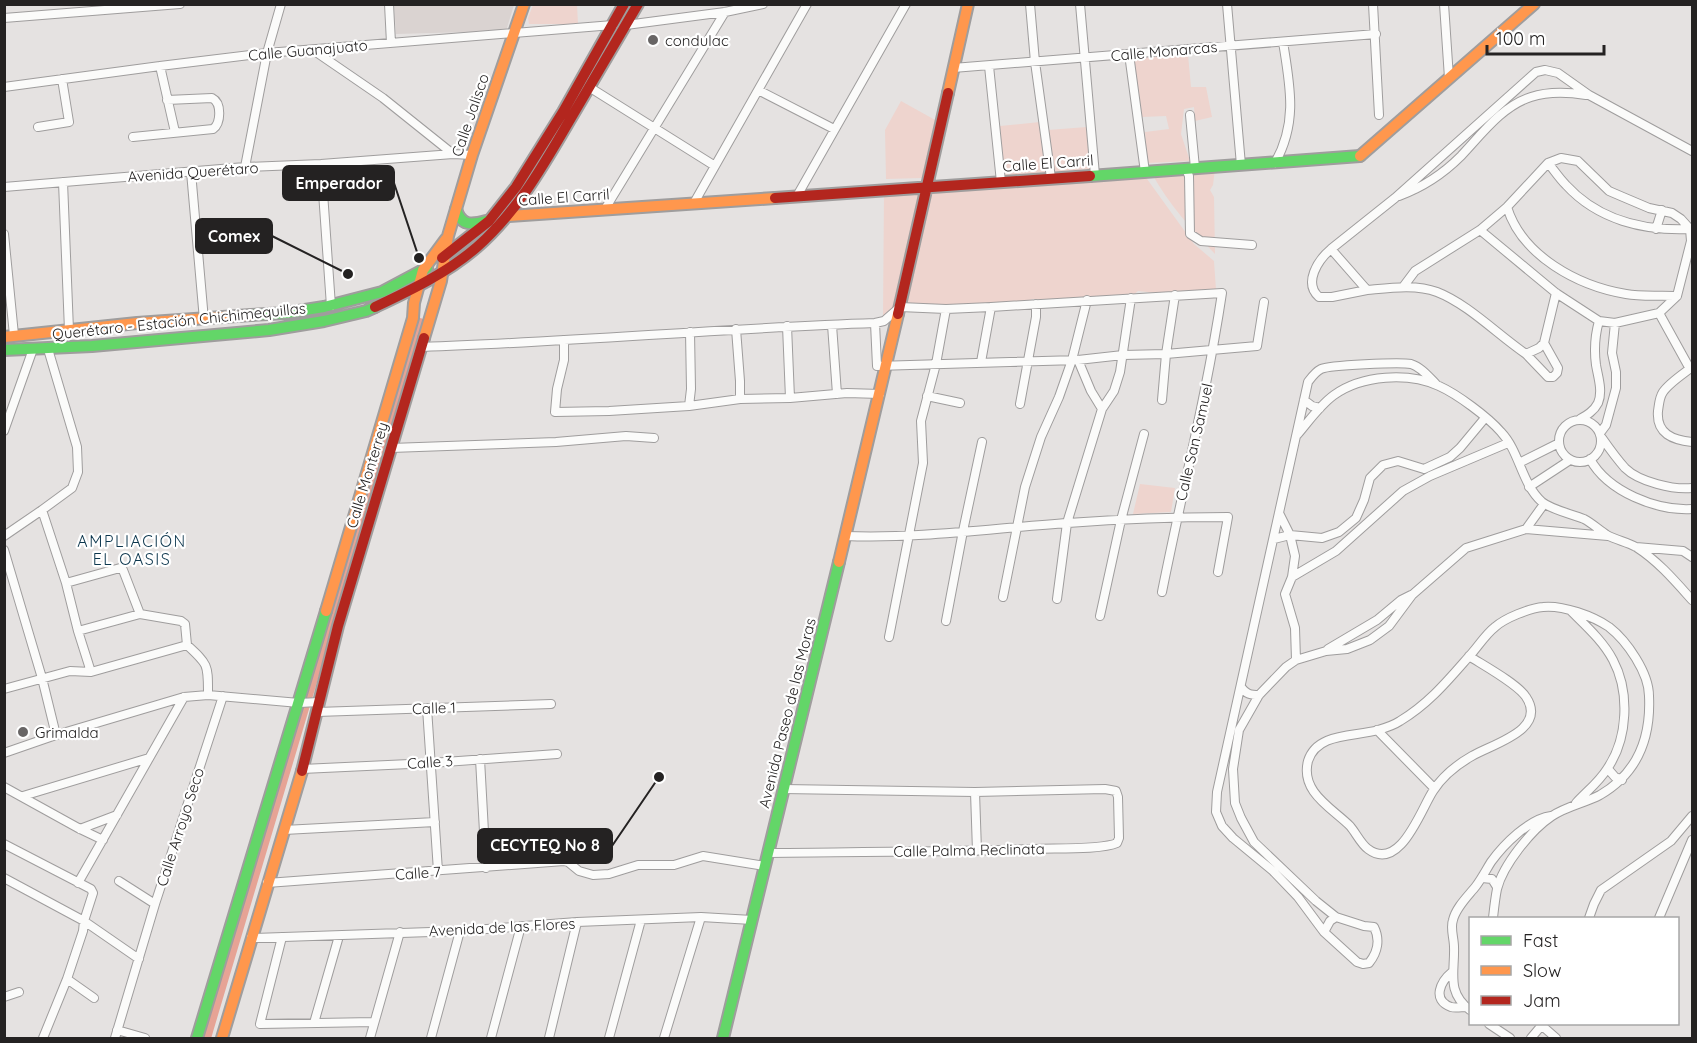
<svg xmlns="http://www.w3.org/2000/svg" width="1697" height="1043" font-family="Quicksand,sans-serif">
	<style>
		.built { fill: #dad3d1 }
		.green { fill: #eed4ce }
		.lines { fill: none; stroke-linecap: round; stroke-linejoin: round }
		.canal { stroke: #e6a395; stroke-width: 8 }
		.street-casing { stroke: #9f9d9d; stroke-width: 10 }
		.fast-casing { stroke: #9f9d9d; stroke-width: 14 }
		.slow-casing { stroke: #9f9d9d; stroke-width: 14 }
		.jam-casing { stroke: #9f9d9d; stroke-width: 14 }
		.street { stroke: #fbfbfa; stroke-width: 8 }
		.fast { stroke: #63d668; stroke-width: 10 }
		.slow { stroke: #ff974d; stroke-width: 10 }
		.jam { stroke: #b3261e; stroke-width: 10 }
		.poi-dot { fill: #686565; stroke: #fff; stroke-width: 2 }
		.labels { text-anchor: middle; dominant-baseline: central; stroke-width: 4.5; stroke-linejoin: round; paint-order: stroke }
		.poi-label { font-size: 15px; fill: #242222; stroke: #fff; text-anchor: start }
		.street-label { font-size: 15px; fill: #242222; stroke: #fff }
		.neighbourhood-label { font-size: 16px; letter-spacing: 1.5px; fill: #0d374e; stroke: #fff }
		.leader { fill: none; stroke: #242222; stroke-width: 2 }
		.callout-dot { fill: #242222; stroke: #fff; stroke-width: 2 }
		.callout { fill: #242222; stroke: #242222; stroke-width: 2 }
		.callout-label { font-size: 16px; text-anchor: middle; font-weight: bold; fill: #fff }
	</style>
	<rect width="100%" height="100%" fill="#e5e2e1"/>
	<path class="built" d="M394,5H514L506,31L396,34Z"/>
	<path class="green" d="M533,5H577L578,24H529L528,18Z
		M1188,55L1191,87H1206L1212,117L1195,121L1194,107L1184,109L1181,134L1190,161L1147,163L1145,132L1169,129L1166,116L1142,117L1133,57Z
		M901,101L937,121L922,178L886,179L885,130Z
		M1040,122L1047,172L1002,176L1000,126Z
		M1087,127L1090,169L1053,172L1048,130Z
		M1215,169L1213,185L1210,190L1214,197L1215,254C1191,229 1169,204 1152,174Z
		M1142,172L1194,244L1214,261L1216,290L1181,291L1174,295L1138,291L1131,297L1048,300L1034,299L1015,303L900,308L928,188Z
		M922,188L895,309L883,319L884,191Z
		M1140,484L1175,488L1171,512L1133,514Z"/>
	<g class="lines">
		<path class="canal" d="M207,1038L420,322"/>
		<g class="street-casing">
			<path id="street" d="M389,4L391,43
				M1030,4L1035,62L1051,178
				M1080,4L1095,175
				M1227,4L1241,165
				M1373,4L1379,115
				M1444,4L1449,78
				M4,18L180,4
				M626,25L725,12L763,4
				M313,50L383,98L453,154L472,155
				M1129,54L1145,172
				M160,66L175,132
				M989,66L1001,182
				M953,68L1376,34
				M4,87L160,66L267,53L613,25
				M589,87L715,166
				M758,90L834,129
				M1190,115L1195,168
				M38,127L69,122L62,79
				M133,137L213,129C221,123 222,103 212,98L167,100
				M1275,163C1298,122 1290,86 1283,42
				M1548,163C1554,170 1559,178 1566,185C1598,220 1644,231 1690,229
				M321,164L331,306
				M245,167L267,53L281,4
				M1186,169L1189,176L1190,234L1201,241L1252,245
				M191,172L204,320
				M63,182L69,330
				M4,187L245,167L321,164L453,154
				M797,196L906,4
				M1399,196C1421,188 1444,173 1461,156C1481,135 1502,106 1531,97C1549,91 1568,92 1586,95
				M694,203L807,4
				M1507,207C1522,256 1578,286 1626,294C1642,297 1660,295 1677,296
				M605,209L725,12
				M1656,229L1662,210
				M4,234L14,335
				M1331,249C1318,260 1303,283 1319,297H1332L1367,290
				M1403,287L1415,271L1480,230L1507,207L1548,163L1561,158L1578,161L1609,191L1623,197L1649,208L1672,213L1681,219L1690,229L1691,241L1677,296L1659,313L1615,323L1599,321L1556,293L1480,230
				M1556,293L1544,343L1539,348L1526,354C1498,335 1468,304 1437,292C1416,284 1389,288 1367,290L1331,249L1395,198L1536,72L1545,70L1558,73L1589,95L1692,151
				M1659,313L1690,369
				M875,323L877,366L1078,360L1123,355L1166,354L1257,346L1264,302
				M832,325L837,394
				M787,326L790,398
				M736,329L740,381V399
				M564,340V360L557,389L555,412L609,411L689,406L740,399L790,398L847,393L880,394
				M422,347C573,342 724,328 875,323L884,321L900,307L946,309L991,307L1222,293C1207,393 1182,492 1162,592
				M1526,354L1548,377H1553L1557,373L1558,368L1544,343
				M1078,360L1091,391L1102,409
				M981,362L991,307
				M1692,367C1683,374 1669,383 1663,392C1659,398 1659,405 1658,411C1656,434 1673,440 1692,442
				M1436,384C1429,377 1421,367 1411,364C1400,362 1329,365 1321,369C1315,372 1311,378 1308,382L1217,792L1216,812L1222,826L1233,838L1273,871L1298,897L1324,932L1357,962L1363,964L1369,963C1378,952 1380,939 1374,927L1364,926L1336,917L1316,901L1254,842L1241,818L1235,803L1233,769L1239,730L1259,695L1286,667L1296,660L1326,651L1347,649L1370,640L1389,626L1412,595L1466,548L1526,529L1608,536
				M927,396L960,403
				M1162,400L1166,354L1175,295
				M1304,400L1312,406L1320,408
				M1020,404L1036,317V304
				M689,406L691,389L690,332
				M1580,419C1587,415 1594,411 1598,403C1603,391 1598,377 1596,365C1594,350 1595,335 1599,321
				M1559 441a21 21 0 1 1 42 0a21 21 0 1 1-42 0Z
				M4,431L33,349
				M1600,433L1606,425L1616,388V372L1612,353L1615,323
				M1297,435C1309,421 1320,405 1334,395C1362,375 1408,372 1439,386C1457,394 1488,417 1501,432C1520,452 1521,483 1542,502C1552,510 1572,514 1584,519C1592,523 1599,530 1607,535C1616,540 1627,542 1636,547C1658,561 1675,581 1692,600
				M1602,438C1609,448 1617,459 1625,468C1639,482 1674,490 1692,488
				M391,448L556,442L626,436L654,438
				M1590,459C1608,492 1657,511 1692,509
				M1519,463L1559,443
				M1529,487L1570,460
				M42,510L66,583L78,631L91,672
				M1279,513L1290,535L1295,556L1292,577L1285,594L1295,628L1296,660
				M1526,529L1544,504
				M4,536L42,510L72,488L78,472L77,447L48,349
				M845,536C919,539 994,528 1068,523C1121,519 1174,517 1228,517L1218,572
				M1274,539L1290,535L1322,538L1339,532L1356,518L1364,500L1370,478L1383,465L1398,461L1424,469L1450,457L1460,448L1485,418
				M1636,547L1683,551L1692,557
				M4,550L42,678L56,735
				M1292,577L1336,551L1403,491L1430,476L1508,443
				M66,583L120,568L123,570L140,614
				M1003,597L1025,487L1041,437L1059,397L1072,360L1087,300
				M1057,599L1067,523L1102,409L1114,391L1120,372L1131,298
				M1571,611C1586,626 1603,641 1613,660C1630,692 1628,739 1607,769C1599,782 1586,792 1576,803
				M1100,616L1121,520L1144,434
				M946,621L963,531L982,442
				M78,631L140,614L181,621L185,624L187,645C209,665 208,665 208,695
				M889,637L923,463L921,421L936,364L946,309
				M1328,649L1377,620L1401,600L1411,595
				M1469,656C1483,665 1518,684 1526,697C1548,730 1492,744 1472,756C1458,764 1442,777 1433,791C1421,809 1400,873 1368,849C1361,844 1356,833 1350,826C1332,808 1300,792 1308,761C1317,732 1355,737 1378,730C1385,728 1394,725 1400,721C1430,703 1449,679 1472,653C1479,645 1486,634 1495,627C1505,618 1530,608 1543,607C1563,605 1593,616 1609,627C1627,641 1649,673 1649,696C1651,738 1638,773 1600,795C1585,803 1567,806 1552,816C1531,830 1503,865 1497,889C1495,899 1494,909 1493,918
				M1241,687C1246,694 1250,695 1259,695
				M4,689L70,671L91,672L187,645
				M427,708L438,871
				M317,712L551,704
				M1377,730L1434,788
				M4,753L56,735L184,697L208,695L299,703L319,702
				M480,759L486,868
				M302,769L431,763L557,754
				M1608,769L1615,777L1622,780
				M4,787L80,829L103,840
				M975,792L977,851
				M23,796L149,758
				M80,829L117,815
				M284,830L435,822
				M4,844L91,889L93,893L84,921L83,931L67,979L43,1038
				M768,853C857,852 946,852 1035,849C1054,848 1101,850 1117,843L1119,838L1118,797L1116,791L1105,789L975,792L783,789
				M4,878L84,921L139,959
				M1482,878L1492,879L1497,887
				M119,881L155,904
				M78,883L184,697
				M267,883L564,861L568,862L579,871L593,875L609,874L638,865H674L703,856L765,866
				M1589,918L1594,904L1601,890L1671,841L1692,816
				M1659,918L1692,840
				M1324,932L1330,921L1336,917
				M282,937L260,1024L374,1022
				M251,938L460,931L577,922L701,917L752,920
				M1452,972C1441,981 1431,1000 1451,1007C1455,1008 1462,1007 1466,1007
				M67,979L94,998
				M4,997L19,992
				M1470,1010C1446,992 1455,972 1454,947C1454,938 1450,928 1453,920C1456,907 1469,895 1476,886C1482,878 1486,870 1491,862C1504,844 1529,819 1551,816
				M314,1023L339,936
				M1489,1024L1510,1038
				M1540,1024L1556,1038
				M117,1030L145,1038
				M115,1038L155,904L223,696
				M370,1038L400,932
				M431,1038L460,931
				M491,1038L521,926
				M549,1038L577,922
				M609,1038L641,920
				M664,1038L701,917
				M1531,1038L1542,1025"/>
		</g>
		<g class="fast-casing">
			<path id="fast" d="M1090,176L1360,156
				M456,209C461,226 471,225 486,221
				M251,315L286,313L324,307L382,292L427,268
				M4,350L92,346L269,330L324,321L366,311L375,307
				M197,1038L326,611
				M723,1038L839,562"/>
		</g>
		<g class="slow-casing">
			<path id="slow" d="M948,93L968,4
				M1360,156L1534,4
				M509,216L775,198
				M4,337L137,323L251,315
				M424,338L441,281L448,236L472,155L524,4
				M839,562L898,314
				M326,611L413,318L414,303L423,270L446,239
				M222,1038L302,771"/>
		</g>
		<g class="jam-casing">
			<path id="jam" d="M775,198L1090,176
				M442,258L489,221L516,187L563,112L624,4
				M375,307C411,290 447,273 477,247C518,211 544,164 571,118C593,80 616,42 638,4
				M898,314L948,93
				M302,771L338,626L424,338"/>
		</g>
		<use href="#street" class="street"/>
		<use href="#fast" class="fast"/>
		<use href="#slow" class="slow"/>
		<use href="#jam" class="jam"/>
	</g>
	<g class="poi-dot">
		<circle cx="653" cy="40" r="6"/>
		<circle cx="23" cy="732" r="6"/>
	</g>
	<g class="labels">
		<g class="poi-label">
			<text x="665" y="40">condulac</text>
			<text x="35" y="732">Grimalda</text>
		</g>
		<g class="street-label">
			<text transform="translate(308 50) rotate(-5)">Calle Guanajuato</text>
			<text transform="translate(1164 51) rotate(-5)">Calle Monarcas</text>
			<text transform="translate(470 115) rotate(-71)">Calle Jalisco</text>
			<text transform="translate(1048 163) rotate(-4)">Calle El Carril</text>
			<text transform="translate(193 172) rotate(-4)">Avenida Querétaro</text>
			<text transform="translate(564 197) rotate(-4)">Calle El Carril</text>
			<text transform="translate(179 321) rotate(-6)">Querétaro - Estación Chichimequillas</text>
			<text transform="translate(1194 442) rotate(-77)">Calle San Samuel</text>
			<text transform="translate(367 475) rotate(-73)">Calle Monterrey</text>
			<text transform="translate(434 708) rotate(-2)">Calle 1</text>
			<text transform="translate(787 713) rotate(-76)">Avenida Paseo de las Moras</text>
			<text transform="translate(430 762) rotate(-4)">Calle 3</text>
			<text transform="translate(180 827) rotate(-72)">Calle Arroyo Seco</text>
			<text transform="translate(969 850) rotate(-1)">Calle Palma Reclinata</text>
			<text transform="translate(418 873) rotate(-4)">Calle 7</text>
			<text transform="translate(502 927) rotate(-3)">Avenida de las Flores</text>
		</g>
		<g class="neighbourhood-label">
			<text x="132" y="541">AMPLIACIÓN<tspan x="132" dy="18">EL OASIS</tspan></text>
		</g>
	</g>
	<path class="leader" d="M419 258L394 183M348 274L272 236M659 777L612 846"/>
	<g class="callout-dot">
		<circle cx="419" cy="258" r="6"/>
		<circle cx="348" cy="274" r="6"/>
		<circle cx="659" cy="777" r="6"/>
	</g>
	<g class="callout">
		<rect x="283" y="166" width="111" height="34" rx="6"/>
		<rect x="196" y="219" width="76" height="34" rx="6"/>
		<rect x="478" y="829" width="134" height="34" rx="6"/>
	</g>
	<g class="callout-label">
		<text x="339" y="189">Emperador</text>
		<text x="234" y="242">Comex</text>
		<text x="545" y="851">CECYTEQ No 8</text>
	</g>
	<rect width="1697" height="1043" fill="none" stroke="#242222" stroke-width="12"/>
	<rect x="1469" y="917" width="210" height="108" fill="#ffffff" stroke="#a7a7a7" stroke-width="1.5"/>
	<rect x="1481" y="936" width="30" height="9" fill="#63d668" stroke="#a7a7a7" stroke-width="1.5"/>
	<text x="1523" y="947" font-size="18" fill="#242222">Fast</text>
	<rect x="1481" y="966" width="30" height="9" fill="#ff974d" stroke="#a7a7a7" stroke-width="1.5"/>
	<text x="1523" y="977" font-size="18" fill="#242222">Slow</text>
	<rect x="1481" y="996" width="30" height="9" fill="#b3261e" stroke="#a7a7a7" stroke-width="1.5"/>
	<text x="1523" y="1007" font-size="18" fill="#242222">Jam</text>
	<path d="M1487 45v9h117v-9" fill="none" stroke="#242222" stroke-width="3"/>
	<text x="1496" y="45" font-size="18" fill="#242222" stroke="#ffffff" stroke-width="4.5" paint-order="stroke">100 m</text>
</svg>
